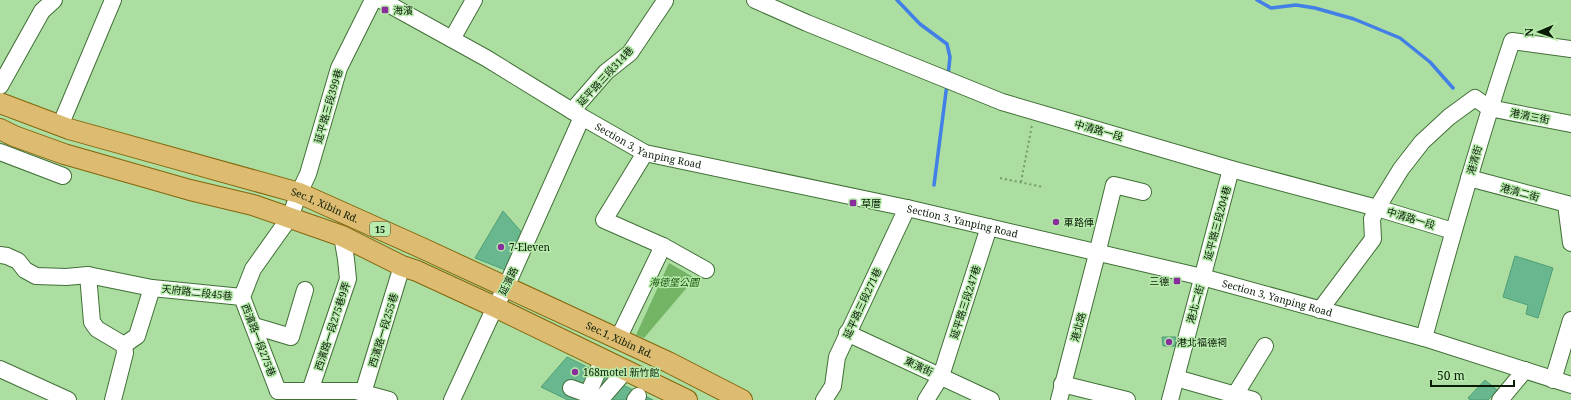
<svg xmlns="http://www.w3.org/2000/svg" width="1571" height="400" font-family="'Noto Serif','Noto Sans TC',serif">
	<style>
		.green { fill: #74b465 }
		.lines { fill: none; stroke-linecap: round; stroke-linejoin: round }
		.stream { stroke: #427fe6; stroke-width: 3.5 }
		.building { fill: #68b78e; stroke: #4f9e77 }
		.minor-casing { stroke: #427038; stroke-width: 18 }
		.major-casing { stroke: #84660c; stroke-width: 22 }
		.path { stroke: #729a6a; stroke-width: 2; stroke-dasharray: 2 3; stroke-linecap: butt }
		.minor { stroke: #fff; stroke-width: 16 }
		.major { stroke: #ddbb70; stroke-width: 20 }
		.poi-dot { fill: #882f9b; stroke: #b8ebad; stroke-width: 1.5 }
		.labels { text-anchor: middle; dominant-baseline: central; stroke-width: 3; stroke-linejoin: round; paint-order: stroke }
		.shield { fill: #b8ebad; stroke: #3e5a38; stroke-width: 1 }
		.shield-label { font-size: 9px; font-weight: bold; fill: #091c06 }
		.poi-label { font-size: 10px; fill: #091c06; stroke: #b8ebad; text-anchor: start }
		.street-label { font-size: 10px; fill: #091c06; stroke: #b8ebad }
		.park-label { font-size: 10px; font-style: italic; fill: #114c00; stroke: #b8ebad }
	</style>
	<rect width="100%" height="100%" fill="#abdea0"/>
	<path class="green" d="M669,263L695,278L644,338L636,335Z"/>
	<g class="lines">
		<path class="stream" d="M897,0L920,24L947,44L950,57L948,76
			M1257,0L1271,8L1296,5L1315,8L1354,19L1400,38L1430,62L1453,88
			M934,185L947,84"/>
	</g>
	<path class="building" d="M503,211L525,236L508,271L475,258Z
		M1515,256L1553,268L1538,318L1526,314L1528,305L1503,297Z
		M1162,337H1176V346H1163Z
		M567,357L653,400H568L541,387Z
		M1485,380L1497,390L1488,400H1470L1468,398Z"/>
	<g class="lines">
		<g class="minor-casing">
			<g id="minor">
				<path id="s1" d="M381,0L486,58L582,117L645,153L907,208L1202,277L1424,338L1571,385"/>
				<path d="M755,0L807,23L1002,102L1231,169L1377,208L1453,231"/>
				<path d="M452,39L474,0"/>
				<path d="M0,86L42,11L54,0"/>
				<path d="M572,111L606,72L630,53L665,1"/>
				<path d="M60,126L113,0"/>
				<path d="M0,152L63,176"/>
				<path d="M645,153L604,220L663,246L706,270"/>
				<path d="M1469,178L1571,205"/>
				<path d="M1566,204L1571,243"/>
				<path d="M0,255L7,256L18,261L25,270L36,276L66,277L88,275L152,288"/>
				<path d="M88,275L92,322L97,329L124,345L125,353L113,400"/>
				<path d="M1320,310L1373,239L1372,219L1377,208L1401,169L1422,142L1449,117L1475,98L1489,108L1571,124"/>
				<path d="M254,326L291,337L305,290"/>
				<path d="M847,333L991,400"/>
				<path d="M1424,338C1451,239 1479,139 1512,41L1571,49"/>
				<path d="M618,339L663,246"/>
				<path d="M124,345L137,336L152,288L242,297"/>
				<path d="M0,369L68,400"/>
				<path d="M1176,378L1253,400"/>
				<path d="M1553,380L1571,320"/>
				<path d="M1062,384L1127,400"/>
				<path d="M571,388L598,398"/>
				<path d="M278,391L242,297L253,269L290,217L299,193L308,174L339,68L373,0"/>
				<path d="M278,391H356L389,400"/>
				<path d="M310,391L348,279L346,259L342,236"/>
				<path d="M363,393L402,266"/>
				<path d="M588,394L603,359"/>
				<path d="M1235,395L1265,346"/>
				<path d="M601,399L626,370"/>
				<path d="M452,400L495,307L506,287L582,117"/>
				<path d="M635,400L638,396"/>
				<path d="M824,400L833,386L837,357L907,208"/>
				<path d="M926,400L941,376L989,227"/>
				<path d="M1059,400L1097,254L1114,185L1143,192"/>
				<path d="M1170,400L1231,169"/>
				<path d="M1500,400L1525,370"/>
			</g>
		</g>
		<g class="major-casing">
			<g id="major">
				<path id="s2" d="M0,103L69,129L299,193L424,249L668,362L742,400"/>
				<path d="M0,129L14,136L64,154L190,190L253,205L342,236L402,266L417,271L495,307L687,400"/>
			</g>
		</g>
		<path class="path" d="M1000,178L1043,187
			M1021,182L1032,125"/>
		<use href="#minor" class="minor"/>
		<use href="#major" class="major"/>
	</g>
	<g class="poi-dot">
		<rect x="381" y="6" width="8" height="8" rx="2"/>
		<rect x="849" y="199" width="8" height="8" rx="2"/>
		<circle cx="1056" cy="222" r="4"/>
		<circle cx="501" cy="247" r="4"/>
		<rect x="1173" y="277" width="8" height="8" rx="2"/>
		<circle cx="1169" cy="342" r="4"/>
		<circle cx="575" cy="372" r="4"/>
	</g>
	<g class="labels">
		<rect class="shield" x="370" y="222" width="20" height="14" rx="3"/>
		<g class="shield-label">
			<text x="380" y="229">15</text>
		</g>
		<g class="poi-label">
			<text x="393" y="10">海濱</text>
			<text x="861" y="203">草厝</text>
			<text x="1064" y="222">車路俥</text>
			<text x="509" y="247">7-Eleven</text>
			<text x="1169" y="281" text-anchor="end">三德</text>
			<text x="1177" y="342">港北福德祠</text>
			<text x="583" y="372">168motel 新竹館</text>
		</g>
		<g class="street-label">
			<text transform="translate(605 76) rotate(-47)">延平路三段314巷</text>
			<text transform="translate(328 106) rotate(-74)">延平路三段399巷</text>
			<text transform="translate(1530 116) rotate(11)">港清三街</text>
			<text transform="translate(1099 130) rotate(16)">中清路一段</text>
			<text stroke="none"><textPath href="#s1" startOffset="306">Section 3, Yanping Road</textPath></text>
			<text transform="translate(1474 160) rotate(-74)">港清街</text>
			<text transform="translate(1520 192) rotate(15)">港清二街</text>
			<text stroke="none"><textPath href="#s2" startOffset="341">Sec.1, Xibin Rd.</textPath></text>
			<text transform="translate(1411 218) rotate(17)">中清路一段</text>
			<text stroke="none"><textPath href="#s1" startOffset="630">Section 3, Yanping Road</textPath></text>
			<text transform="translate(1217 223) rotate(-75)">延平路三段204巷</text>
			<text transform="translate(508 281) rotate(-64)">延濱路</text>
			<text transform="translate(197 292) rotate(6)">天府路二段45巷</text>
			<text stroke="none"><textPath href="#s1" startOffset="954">Section 3, Yanping Road</textPath></text>
			<text transform="translate(965 302) rotate(-72)">延平路三段247巷</text>
			<text transform="translate(862 303) rotate(-65)">延平路三段271巷</text>
			<text transform="translate(1195 304) rotate(-75)">港北二街</text>
			<text transform="translate(332 326) rotate(-72)">西濱路一段275巷9弄</text>
			<text transform="translate(1078 327) rotate(-75)">港北路</text>
			<text transform="translate(383 330) rotate(-73)">西濱路一段255巷</text>
			<text stroke="none"><textPath href="#s2" startOffset="665">Sec.1, Xibin Rd.</textPath></text>
			<text transform="translate(259 340) rotate(69)">西濱路一段275巷</text>
			<text transform="translate(919 366) rotate(25)">東濱街</text>
		</g>
		<g class="park-label">
			<text x="674" y="282">海德堡公園</text>
		</g>
	</g>
	<g transform="translate(1539 32) rotate(268)" stroke="#b8ebad" stroke-width="3" paint-order="stroke">
	<path d="M0-3L7 15L0 10L-7 15Z" fill="#091c06"/>
	<text y="-6" font-size="11" font-weight="bold" text-anchor="middle" fill="#091c06">N</text>
	</g>
	<path d="M1431 380v6h83v-6" fill="none" stroke="#091c06" stroke-width="2"/>
	<text x="1437" y="380" font-size="12" fill="#091c06" stroke="#b8ebad" stroke-width="3" paint-order="stroke">50 m</text>
</svg>
